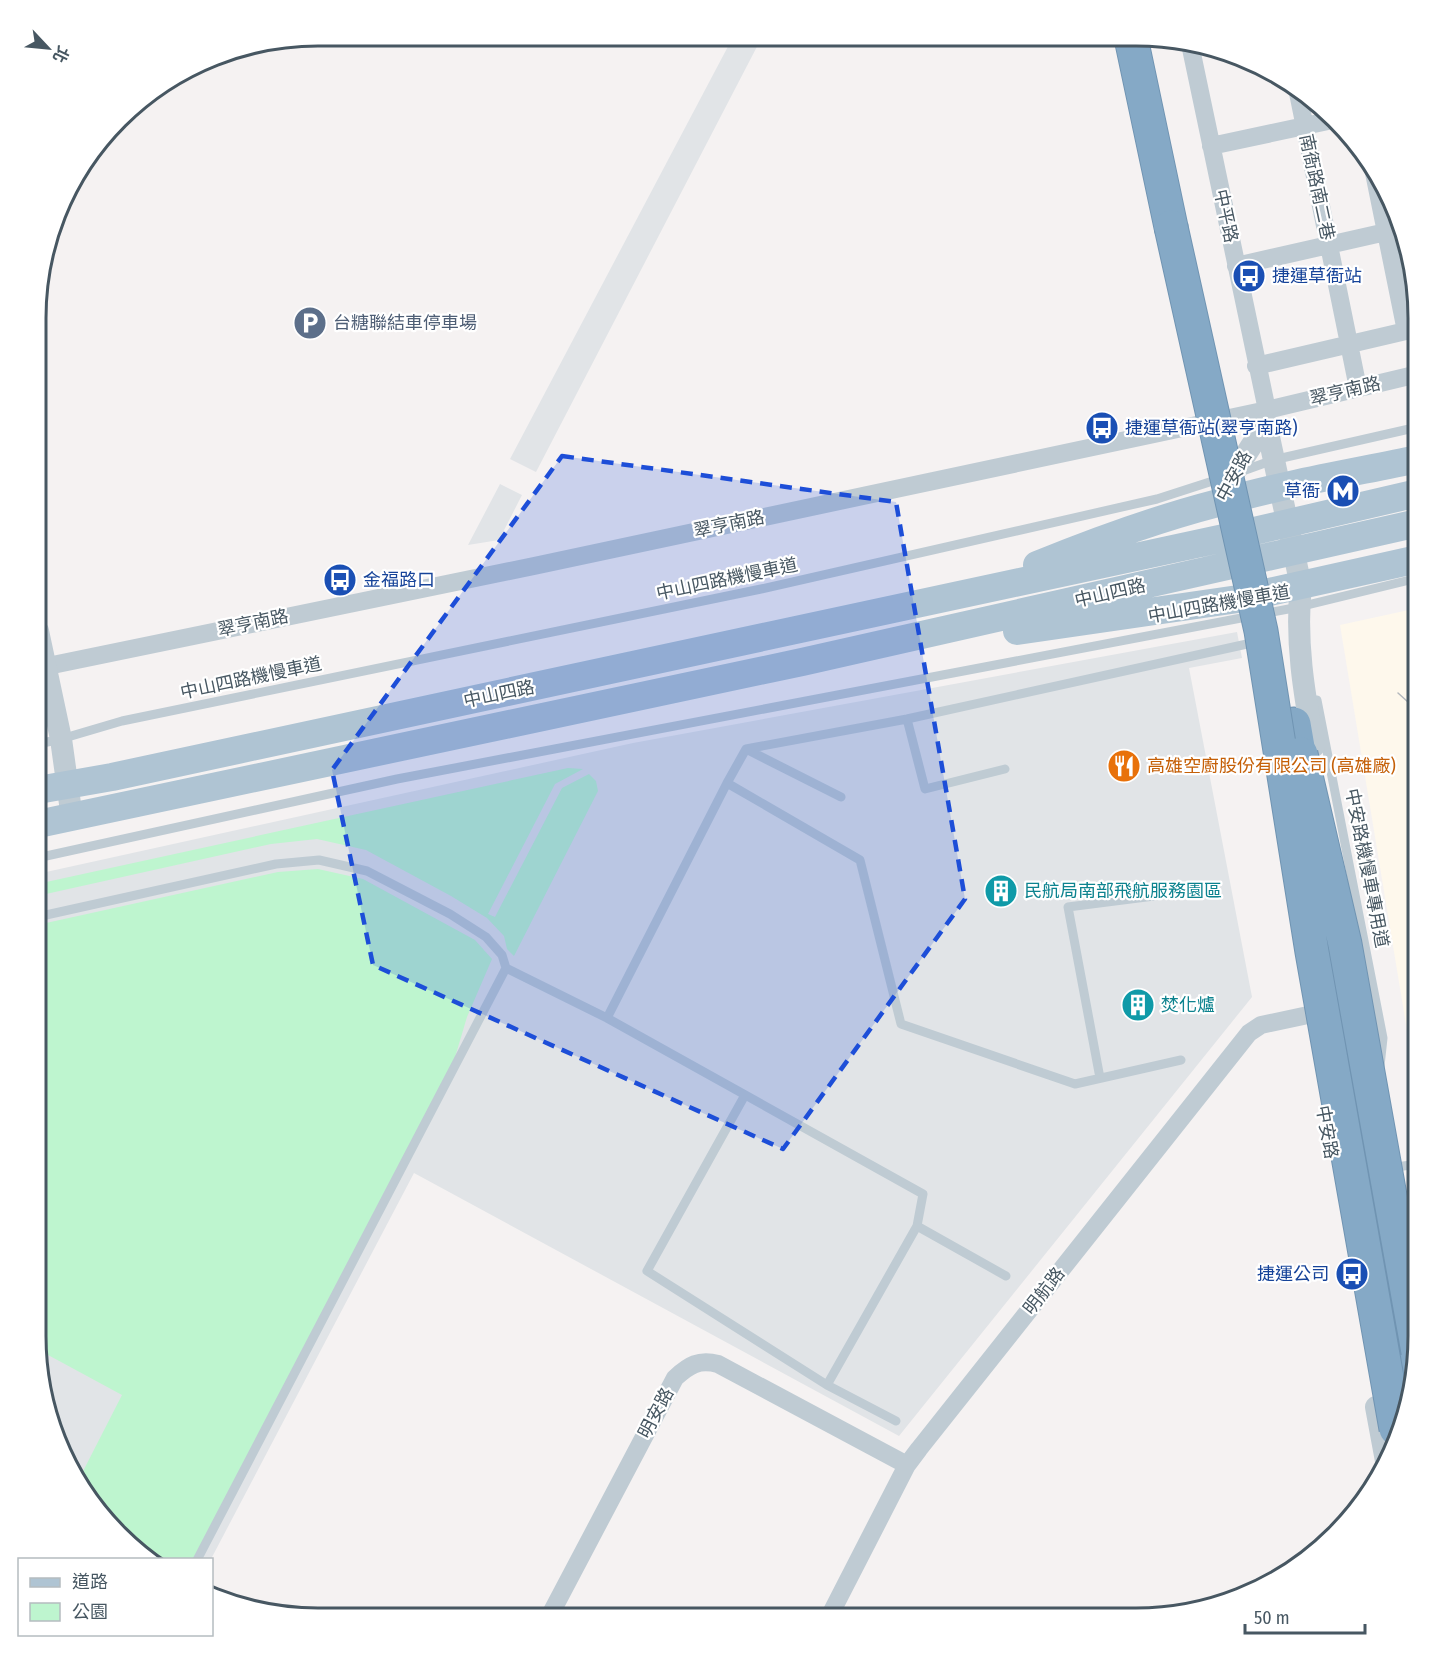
<svg xmlns="http://www.w3.org/2000/svg" width="1455" height="1654" font-family="'Fira Sans Condensed','Noto Sans TC',sans-serif">
	<style>
		.commercial { fill: #fef8ec }
		.airport { fill: #e1e4e7 }
		.green { fill: #bef5cf }
		.lines { fill: none; stroke-linecap: round; stroke-linejoin: round }
		.motorway-casing { stroke: #7094b2; stroke-width: 35 }
		.service { stroke: #bfcbd3; stroke-width: 9 }
		.minor { stroke: #bfcbd3; stroke-width: 18 }
		.tertiary { stroke: #bfcbd3; stroke-width: 22 }
		.primary { stroke: #afc4d3; stroke-width: 28 }
		.motorway { stroke: #85a9c6; stroke-width: 33 }
		.tram { stroke: #b4b8bd; stroke-width: 1.5 }
		.motorway-bridge-casing { stroke: #7094b2; stroke-width: 35; stroke-linecap: butt }
		.motorway-bridge { stroke: #85a9c6; stroke-width: 33 }
		.marked { fill: #1d4ed8; fill-opacity: 0.2; stroke: #1d4ed8; stroke-width: 4.5; stroke-dasharray: 12 8; stroke-linejoin: round }
		.labels { text-anchor: middle; dominant-baseline: central; stroke-width: 4.5; stroke-linejoin: round; paint-order: stroke }
		.street-label { font-size: 18px; fill: #475762; stroke: #fff }
		.transit-label { font-size: 18px; fill: #164399; stroke: #fff; text-anchor: start }
		.service-label { font-size: 18px; fill: #4e5e75; stroke: #fff; text-anchor: start }
		.food-label { font-size: 18px; fill: #c56008; stroke: #fff; text-anchor: start }
		.culture-label { font-size: 18px; fill: #0d838f; stroke: #fff; text-anchor: start }
		.rim { fill: none; stroke: #475762; stroke-width: 3 }
	</style>
	<rect width="100%" height="100%" fill="#f5f2f2"/>
	<path class="commercial" d="M1418,608V1097L1340,625Z"/>
	<path class="airport" d="M733,37H762L536,472L510,459Z
		M500,484L522,495L499,540L468,545Z
		M1237,632L1242,658L1189,668L1252,997L899,1436L414,1173L211,1559H156L83,1492L51,1426L37,1353V874L633,743Z"/>
	<path class="green" d="M568,768L583,769L555,784L488,914L495,917L562,788L589,774L596,781L598,791L514,956L507,949L504,936L487,918L451,896L366,850L317,839L271,844L37,896V884Z
		M318,869L363,879L475,940L492,959L467,1017L453,1064L194,1559H156L83,1492L78,1481L122,1395L37,1349V925L278,872Z"/>
	<g class="lines">
		<g class="motorway-casing">
			<path id="motorway" d="M1131,38L1171,227
				M1294,724L1304,782
				M1400,1320L1410,1380"/>
		</g>
		<path class="service" d="M1240,472L1273,460L1418,427
			M1317,700L1383,1038L1380,1066
			M907,719L925,789L1005,769
			M38,744L61,739L122,721L761,589L1157,499L1222,478
			M746,749L727,783L860,860L901,1024L1075,1084L1181,1060
			M746,749L907,719L1247,644
			M746,749L841,797
			M37,858L397,779L1299,607L1418,578
			M37,917L276,864L319,860L367,871L450,914L486,937L502,955L506,968L197,1560
			M506,968L607,1018L923,1194L917,1226L827,1385
			M607,1018L727,783
			M1100,1078L1068,907L1154,896
			M745,1095L647,1271L827,1385L896,1421
			M1396,1167L1418,1164
			M917,1226L1006,1276"/>
		<path class="minor" d="M1190,44L1267,410L1266,422
			M1298,93L1358,388
			M1211,146L1328,121
			M1236,266L1386,232
			M1256,366L1406,331L1372,163
			M38,668L534,566L1267,410L1418,374
			M549,1617L675,1378C689,1365 699,1359 718,1364L907,1465
			M829,1617L907,1465L919,1449L1249,1033L1261,1025L1308,1015"/>
		<path class="tertiary" d="M1266,423L1301,586C1295,639 1304,694 1314,746
			M1225,487L1266,423
			M38,631L61,739L72,818
			M1376,1407L1386,1461"/>
		<path class="primary" d="M1037,565C1096,541 1156,519 1218,503C1284,484 1351,473 1418,459
			M1017,631L1238,599L1418,559
			M38,790L112,777L1224,538L1418,493
			M38,824L802,662L1418,523"/>
		<use href="#motorway" class="motorway"/>
		<path class="tram" d="M1398,693L1418,711"/>
		<g class="motorway-bridge-casing">
			<path id="motorway-bridge" d="M1171,227L1261,631L1312,952L1396,1429
				M1301,754L1345,944L1418,1352"/>
		</g>
		<use href="#motorway-bridge" class="motorway-bridge"/>
	</g>
	<path class="marked" d="M562,456L896,502L965,899L783,1149L373,965L332,770Z"/>
	<defs>
		<g id="bus-disc" transform="scale(1.725)"><circle r="9.5" fill="#1a4fb4" stroke="#fff"/><path d="M-5-6H5V4H4V6H2V4H-2V6H-4V4H-5ZM-3.5-4V0h7V-4ZM-3.5 1.2v1.5H-2V1.2ZM2 1.2v1.5H3.5V1.2Z" fill="#fff"/></g>
		<g id="parking-disc" transform="scale(1.725)"><circle r="9.5" fill="#5c6f8a" stroke="#fff"/><path d="M-3.5-5.5H1a3.5 3.5 0 0 1 0 7H-1V5.5H-3.5ZM-1-3.4V-.6H.8a1.4 1.4 0 0 0 0-2.8Z" fill="#fff"/></g>
		<g id="metro-disc" transform="scale(1.725)"><circle r="9.5" fill="#1a4fb4" stroke="#fff"/><path d="M-5.5 5V-5H-3L0 0L3-5H5.5V5H3V-.5L0 4L-3-.5V5Z" fill="#fff"/></g>
		<g id="restaurant-disc" transform="scale(1.725)"><circle r="9.5" fill="#e8710a" stroke="#fff"/><path d="M-5-6h1v4h1v-4h1v4h1v-4h1v5L-1.5 .5V6h-2V.5L-5-1ZM5-6V6H3V1.5H1.5Q1.5-4 5-6Z" fill="#fff"/></g>
		<g id="building-disc" transform="scale(1.725)"><circle r="9.5" fill="#0f9aa8" stroke="#fff"/><path d="M-4-6H4V6H1V3H-1V6H-4ZM-2.5-4.3h1.7v1.8h-1.7ZM.8-4.3h1.7v1.8H.8ZM-2.5-1h1.7V.8h-1.7ZM.8-1h1.7V.8H.8Z" fill="#fff"/></g>
	</defs>
	<g fill-rule="evenodd">
		<use href="#bus-disc" x="1249" y="276"/>
		<use href="#parking-disc" x="310" y="323"/>
		<use href="#bus-disc" x="1102" y="428"/>
		<use href="#metro-disc" x="1343" y="491"/>
		<use href="#bus-disc" x="340" y="580"/>
		<use href="#restaurant-disc" x="1124" y="766"/>
		<use href="#building-disc" x="1001" y="891"/>
		<use href="#building-disc" x="1138" y="1005"/>
		<use href="#bus-disc" x="1352" y="1274"/>
	</g>
	<g class="labels">
		<g class="street-label">
			<text transform="translate(1317 187) rotate(78)">南衙路南二巷</text>
			<text transform="translate(1226 216) rotate(78)">中平路</text>
			<text transform="translate(1345 391) rotate(-13)">翠亨南路</text>
			<text transform="translate(1234 476) rotate(-62)">中安路</text>
			<text transform="translate(729 524) rotate(-12)">翠亨南路</text>
			<text transform="translate(727 579) rotate(-12)">中山四路機慢車道</text>
			<text transform="translate(1110 593) rotate(-13)">中山四路</text>
			<text transform="translate(1219 604) rotate(-10)">中山四路機慢車道</text>
			<text transform="translate(253 623) rotate(-12)">翠亨南路</text>
			<text transform="translate(251 678) rotate(-12)">中山四路機慢車道</text>
			<text transform="translate(499 694) rotate(-12)">中山四路</text>
			<text transform="translate(1367 868) rotate(79)">中安路機慢車專用道</text>
			<text transform="translate(1327 1132) rotate(80)">中安路</text>
			<text transform="translate(1044 1291) rotate(-52)">明航路</text>
			<text transform="translate(656 1413) rotate(-62)">明安路</text>
		</g>
		<g class="transit-label">
			<text x="1272" y="276">捷運草衙站</text>
			<text x="1125" y="428">捷運草衙站(翠亨南路)</text>
			<text x="1320" y="491" text-anchor="end">草衙</text>
			<text x="363" y="580">金福路口</text>
			<text x="1329" y="1274" text-anchor="end">捷運公司</text>
		</g>
		<g class="service-label">
			<text x="333" y="323">台糖聯結車停車場</text>
		</g>
		<g class="food-label">
			<text x="1147" y="766">高雄空廚股份有限公司 (高雄廠)</text>
		</g>
		<g class="culture-label">
			<text x="1024" y="891">民航局南部飛航服務園區</text>
			<text x="1161" y="1005">焚化爐</text>
		</g>
	</g>
	<path d="M0 0H1455V1654H0ZM318 46H1136A272 272 0 0 1 1408 318V1336A272 272 0 0 1 1136 1608H318A272 272 0 0 1 46 1336V318A272 272 0 0 1 318 46Z" fill="#fff" fill-rule="evenodd"/>
	<path class="rim" d="M318 46H1136A272 272 0 0 1 1408 318V1336A272 272 0 0 1 1136 1608H318A272 272 0 0 1 46 1336V318A272 272 0 0 1 318 46Z"/>
	<rect x="18" y="1558" width="195" height="78" fill="#ffffff" stroke="#b5bcc0" stroke-width="1.5"/>
	<rect x="30" y="1578" width="30" height="9" fill="#afc4d3" stroke="#b5bcc0" stroke-width="1.5"/>
	<text x="72" y="1588" font-size="18" fill="#475762">道路</text>
	<rect x="30" y="1603" width="30" height="18" fill="#bef5cf" stroke="#b5bcc0" stroke-width="1.5"/>
	<text x="72" y="1618" font-size="18" fill="#475762">公園</text>
	<g transform="translate(48 48) rotate(116)" stroke="#ffffff" stroke-width="4.5" paint-order="stroke">
	<path d="M0-4.5L10 22L0 15L-10 22Z" fill="#475762"/>
	<text y="-9" font-size="16" font-weight="bold" text-anchor="middle" fill="#475762">北</text>
	</g>
	<path d="M1245 1624v9h120v-9" fill="none" stroke="#475762" stroke-width="3"/>
	<text x="1254" y="1624" font-size="18" fill="#475762" stroke="#ffffff" stroke-width="4.5" paint-order="stroke">50 m</text>
</svg>
